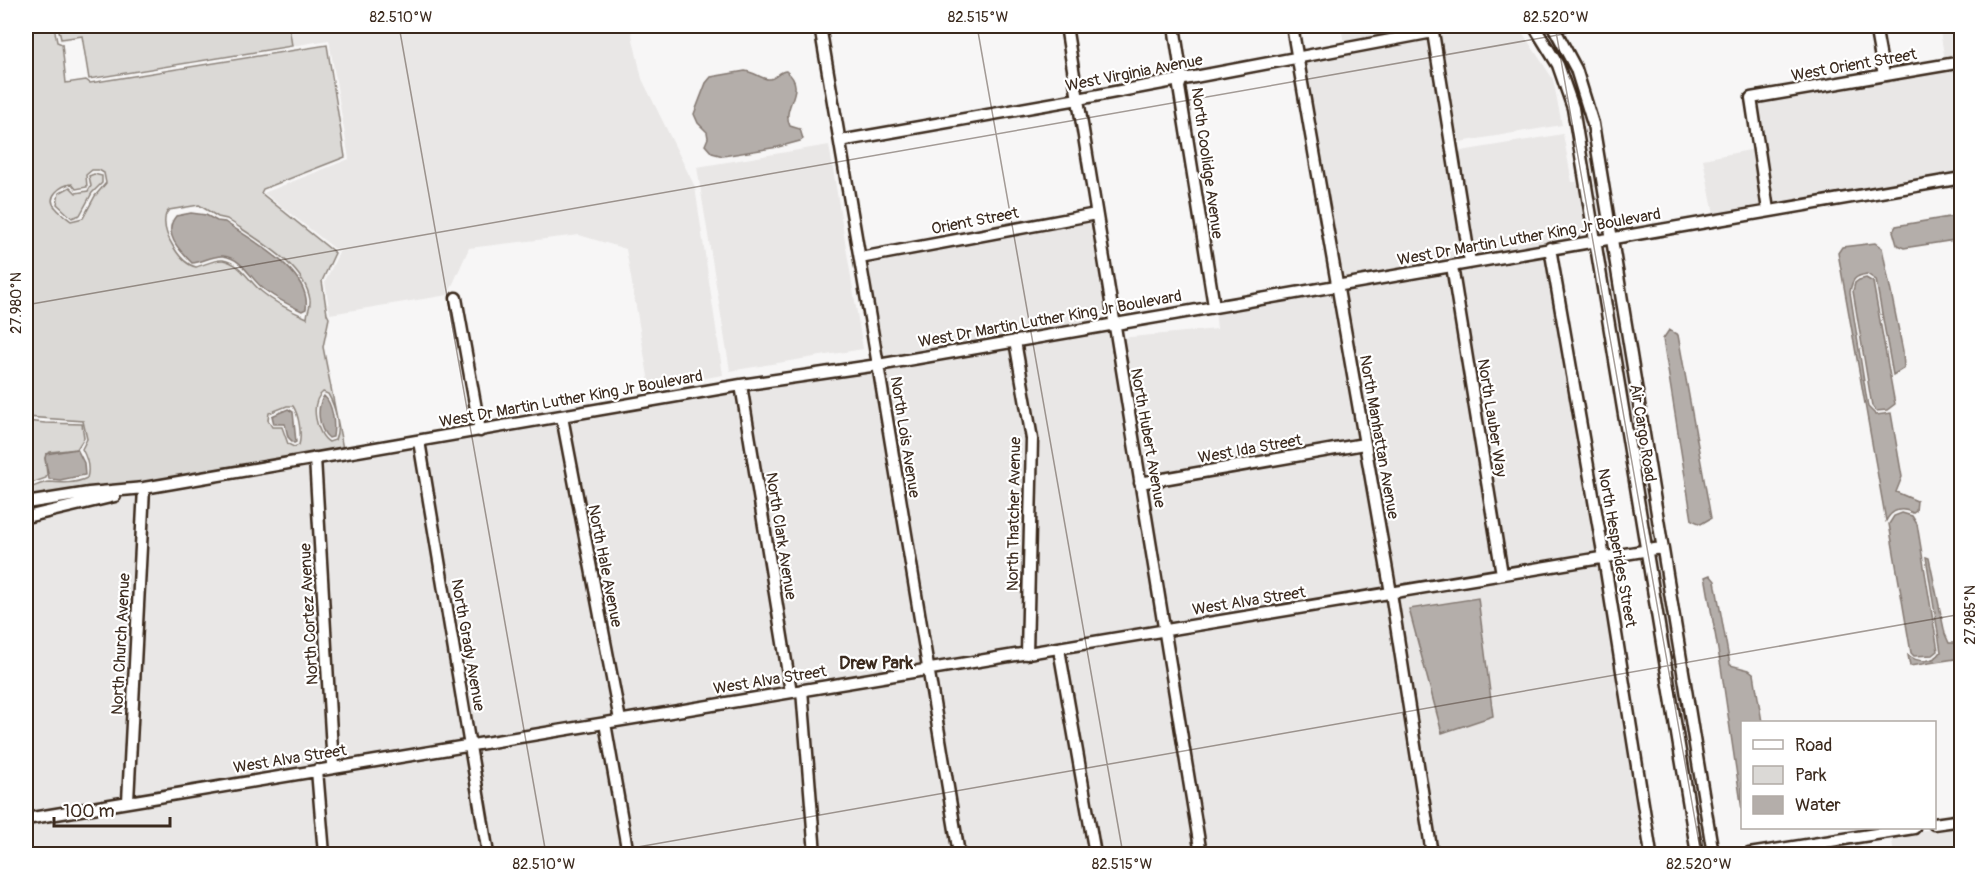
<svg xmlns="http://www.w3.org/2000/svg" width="1987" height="880" font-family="Pangolin,sans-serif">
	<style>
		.built { fill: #e9e7e6 }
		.green { fill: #dbd9d6; stroke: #8b827a; stroke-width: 1.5; fill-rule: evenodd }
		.water { fill: #b4aeaa; stroke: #847972; stroke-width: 1.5 }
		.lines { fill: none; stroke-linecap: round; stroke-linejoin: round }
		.minor-casing { stroke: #3b2a1e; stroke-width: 15 }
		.minor { stroke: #fff; stroke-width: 10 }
		.ticks { fill: none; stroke: #3b2a1e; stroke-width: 1.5; stroke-opacity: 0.45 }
		.labels { text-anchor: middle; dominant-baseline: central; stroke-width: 4.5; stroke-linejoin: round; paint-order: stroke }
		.street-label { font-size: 16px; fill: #3b2a1e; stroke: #fff }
		.neighbourhood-label { font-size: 18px; font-weight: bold; fill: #3b2a1e; stroke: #fff }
		.neatline { fill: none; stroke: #3b2a1e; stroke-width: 2 }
		.ticks-label { font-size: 15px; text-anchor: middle; fill: #3b2a1e }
	</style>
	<rect width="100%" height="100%" fill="#f7f6f6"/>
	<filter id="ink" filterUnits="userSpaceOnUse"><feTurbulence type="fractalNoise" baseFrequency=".0167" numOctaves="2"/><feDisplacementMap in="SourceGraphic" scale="12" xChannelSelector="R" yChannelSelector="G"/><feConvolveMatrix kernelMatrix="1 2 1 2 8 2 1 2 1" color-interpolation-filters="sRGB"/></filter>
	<g filter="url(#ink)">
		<path class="built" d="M57,26H630L642,79L695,187L723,375L650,388L626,249L579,235L469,248L448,295L330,314L325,282L339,252L264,193L349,159L329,40L89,79L82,37L60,41Z
			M1341,26H1428V28L1344,44Z
			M1468,26H1518L1553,79L1562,125L1454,143L1437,31Z
			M1939,26H1961V58L1945,60Z
			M1430,37L1465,259L1340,280L1302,62Z
			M1961,67V173L1771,205L1756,102Z
			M1563,134L1572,182H1577L1588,237L1473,257L1455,152Z
			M829,145L863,349L730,371L697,167Z
			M1755,149L1763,206L1714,215L1703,159Z
			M1089,220L1108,320L882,359L864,261Z
			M1546,253L1599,554L1505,569L1456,269Z
			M1448,271L1498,571L1394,588L1341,288Z
			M1333,290L1360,440L1143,478L1120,338L1217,329L1215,310Z
			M1109,329L1160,626L1031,649L1036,440L1020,345Z
			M1012,346L1028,439L1022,650L932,665L883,368Z
			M875,370L924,666L794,687L746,389Z
			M738,390L786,688L623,715L566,421Z
			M559,422L615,716L473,740L424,445Z
			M416,446L465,741L337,762L319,462Z
			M1361,449L1386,589L1168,625L1145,487Z
			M311,464L329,764L133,796L148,492Z
			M140,494L124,797L26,814V522Z
			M1601,563L1648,854H1436L1395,597Z
			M1387,598L1428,854H1205L1169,634Z
			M1161,635L1197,854H1099L1064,652Z
			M1056,654L1091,854H963L934,673Z
			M926,675L955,854H819L806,694Z
			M798,696L811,854H632L610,726Z
			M602,728L624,854H492L475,749Z
			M467,750L484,854H328L321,774Z
			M313,775L320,854H26V823Z
			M1961,824V854H1894L1891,836Z"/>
		<path class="green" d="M26,26H54L57,42L62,44L66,83L86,80L90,83L327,45L345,157L263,189L261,193L335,253L322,281L327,314L329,318L323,347L343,449L144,484L26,498V489C33,488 42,482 49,482C61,483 75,484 87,478C90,468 87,458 82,449L87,439L83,421L26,417ZM92,170H99L104,173L106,183L95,196L83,218L71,221C66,217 60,213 56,208C45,197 61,185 72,184L76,189L87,187L86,175ZM199,205L218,217L227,219C254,238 305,264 310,300C311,307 307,311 307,318C291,311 275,303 262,292C249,282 241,263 223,260C215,259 204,265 196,267C180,264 163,234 165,219C165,216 167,212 169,210ZM323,392L328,394C335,406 341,426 335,440L329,442C316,434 309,403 323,392ZM287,406H293C299,415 302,435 299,445L294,447L288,444L282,427H272L268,420L269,413Z
			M58,26H289L292,46L89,79L82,36L61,39Z
			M94,174L102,176V183L92,193L80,215L72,218L57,204L59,193L70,187L76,193L88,191L91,186L89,176Z
			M26,421L45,423L82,424L84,438L77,449L50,452L45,458L47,474L46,478L26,485Z"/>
		<path class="water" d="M745,71C754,72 764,80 769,79C776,79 779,71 786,71C809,89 780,106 790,126L800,129L803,139L800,141L778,147L723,156L712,153L705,145L708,138L707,132L698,123L694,114L706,83L711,77Z
			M191,213L206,215L217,221L225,222C251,240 312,271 306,309L302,311C289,305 277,299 265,290C251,280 243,258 223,256C212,255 202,263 192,263C179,250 162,233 176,216Z
			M1961,215V239L1904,248L1897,245L1893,231L1896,226Z
			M1875,243L1882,248L1903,351L1904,368L1893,375L1876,280L1867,274C1854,276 1852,280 1850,292L1868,407L1876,415L1891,413L1902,477L1896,492L1917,501L1916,511L1913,513C1902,507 1892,509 1886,521L1838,253L1842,247Z
			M1866,278L1873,282L1894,399L1895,404L1887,410L1876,411L1872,406L1853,291L1855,283L1859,280Z
			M1669,330L1678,335L1711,518L1701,524L1692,520L1663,339Z
			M324,396C333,404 335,424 333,437L329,438C318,429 316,407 324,396Z
			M288,409L293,412L296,442L294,443L288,437L285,424H274L272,416Z
			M77,449L84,463L85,475L60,480L49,479L45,458L46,454Z
			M1902,513L1912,516L1917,524L1938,651L1933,655L1914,656L1911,653L1889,524L1894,516Z
			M1926,557L1929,558L1945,634L1949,643H1961V658L1910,666L1908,655C1918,663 1934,663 1941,652Z
			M1710,575L1715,581L1730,665L1749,670L1754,674L1762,722H1742V810L1721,667L1706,581L1705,577Z
			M1478,598L1493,716L1442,733L1409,609Z"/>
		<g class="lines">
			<g class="minor-casing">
				<path id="minor" d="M820,26L878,365L959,854
					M1066,26L1201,854
					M1174,26L1182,78L1179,87L1214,306
					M1292,26L1391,593L1432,854
					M1432,26L1470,262
					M1534,26L1558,65L1573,108L1697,854
					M1553,26L1576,69L1593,124L1713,854
					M1875,26L1884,75
					M840,141L1078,99L1433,32
					M1768,210L1751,98L1962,62
					M1550,248L1604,558L1651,854
					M860,258L1096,214
					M1452,266L1502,574
					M456,298L480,431
					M1015,341L1032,439L1027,654
					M741,385L791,692
					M562,417L620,720
					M419,441L488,854
					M315,458L333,767
					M1140,483L1364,444
					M26,503L89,493L144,488L741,385L878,365L1962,178
					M26,517L115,496
					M1059,649L1095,854
					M802,690L815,854
					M605,723L628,854
					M317,770L324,854
					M128,801L144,488
					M26,819L1661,548
					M1934,824L1962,820
					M1749,854L1914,828"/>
			</g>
			<use href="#minor" class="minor"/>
		</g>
	</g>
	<path class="ticks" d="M399,26L546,854M977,26L1123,854M1555,26L1701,854M26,305L1609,26M598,854L1962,614"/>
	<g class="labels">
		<g class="street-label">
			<text transform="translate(1854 65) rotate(-10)">West Orient Street</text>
			<text transform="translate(1134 73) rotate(-11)">West Virginia Avenue</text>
			<text transform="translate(1207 163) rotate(82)">North Coolidge Avenue</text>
			<text transform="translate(975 221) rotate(-11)">Orient Street</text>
			<text transform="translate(1529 237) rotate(-10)">West Dr Martin Luther King Jr Boulevard</text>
			<text transform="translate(1050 319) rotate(-10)">West Dr Martin Luther King Jr Boulevard</text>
			<text transform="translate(571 399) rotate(-10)">West Dr Martin Luther King Jr Boulevard</text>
			<text transform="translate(1492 418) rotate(81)">North Lauber Way</text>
			<text transform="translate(1643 433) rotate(81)">Air Cargo Road</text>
			<text transform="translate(905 437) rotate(81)">North Lois Avenue</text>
			<text transform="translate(1379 437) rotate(80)">North Manhattan Avenue</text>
			<text transform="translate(1148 438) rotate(80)">North Hubert Avenue</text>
			<text transform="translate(1250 449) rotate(-10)">West Ida Street</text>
			<text transform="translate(1014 514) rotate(-89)">North Thatcher Avenue</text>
			<text transform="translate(781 536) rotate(81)">North Clark Avenue</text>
			<text transform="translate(1617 548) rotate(80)">North Hesperides Street</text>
			<text transform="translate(605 566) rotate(79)">North Hale Avenue</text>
			<text transform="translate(1249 601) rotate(-9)">West Alva Street</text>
			<text transform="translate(309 614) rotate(-93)">North Cortez Avenue</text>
			<text transform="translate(121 644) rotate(-87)">North Church Avenue</text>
			<text transform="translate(468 645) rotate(80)">North Grady Avenue</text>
			<text transform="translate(770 680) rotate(-9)">West Alva Street</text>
			<text transform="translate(290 759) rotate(-9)">West Alva Street</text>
		</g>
		<g class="neighbourhood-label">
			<text x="876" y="663">Drew Park</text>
		</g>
	</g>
	<rect width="1987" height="880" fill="none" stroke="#fff" stroke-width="66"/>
	<rect x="1741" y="721" width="195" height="108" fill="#ffffff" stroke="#b1aaa5" stroke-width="1.5"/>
	<rect x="1753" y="740" width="30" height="9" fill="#ffffff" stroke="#b1aaa5" stroke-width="1.5"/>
	<text x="1795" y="751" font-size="18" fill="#3b2a1e">Road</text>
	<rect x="1753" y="766" width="30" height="18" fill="#dbd9d6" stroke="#b1aaa5" stroke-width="1.5"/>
	<text x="1795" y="781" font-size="18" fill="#3b2a1e">Park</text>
	<rect x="1753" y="796" width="30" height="18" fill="#b4aeaa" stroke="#b1aaa5" stroke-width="1.5"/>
	<text x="1795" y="811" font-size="18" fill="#3b2a1e">Water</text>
	<path d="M54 817v9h116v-9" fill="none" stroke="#3b2a1e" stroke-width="3"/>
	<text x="63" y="817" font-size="18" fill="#3b2a1e" stroke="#ffffff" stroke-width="4.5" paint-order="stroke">100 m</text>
	<rect x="33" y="33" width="1921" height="814" class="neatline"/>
	<g class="ticks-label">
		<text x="401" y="22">82.510°W</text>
		<text x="978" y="22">82.515°W</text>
		<text x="1556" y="22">82.520°W</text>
		<text transform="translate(16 303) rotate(-90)" y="5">27.980°N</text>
		<text transform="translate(1970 615) rotate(-90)" y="5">27.985°N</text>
		<text x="544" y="869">82.510°W</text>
		<text x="1122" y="869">82.515°W</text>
		<text x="1699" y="869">82.520°W</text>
	</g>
</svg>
